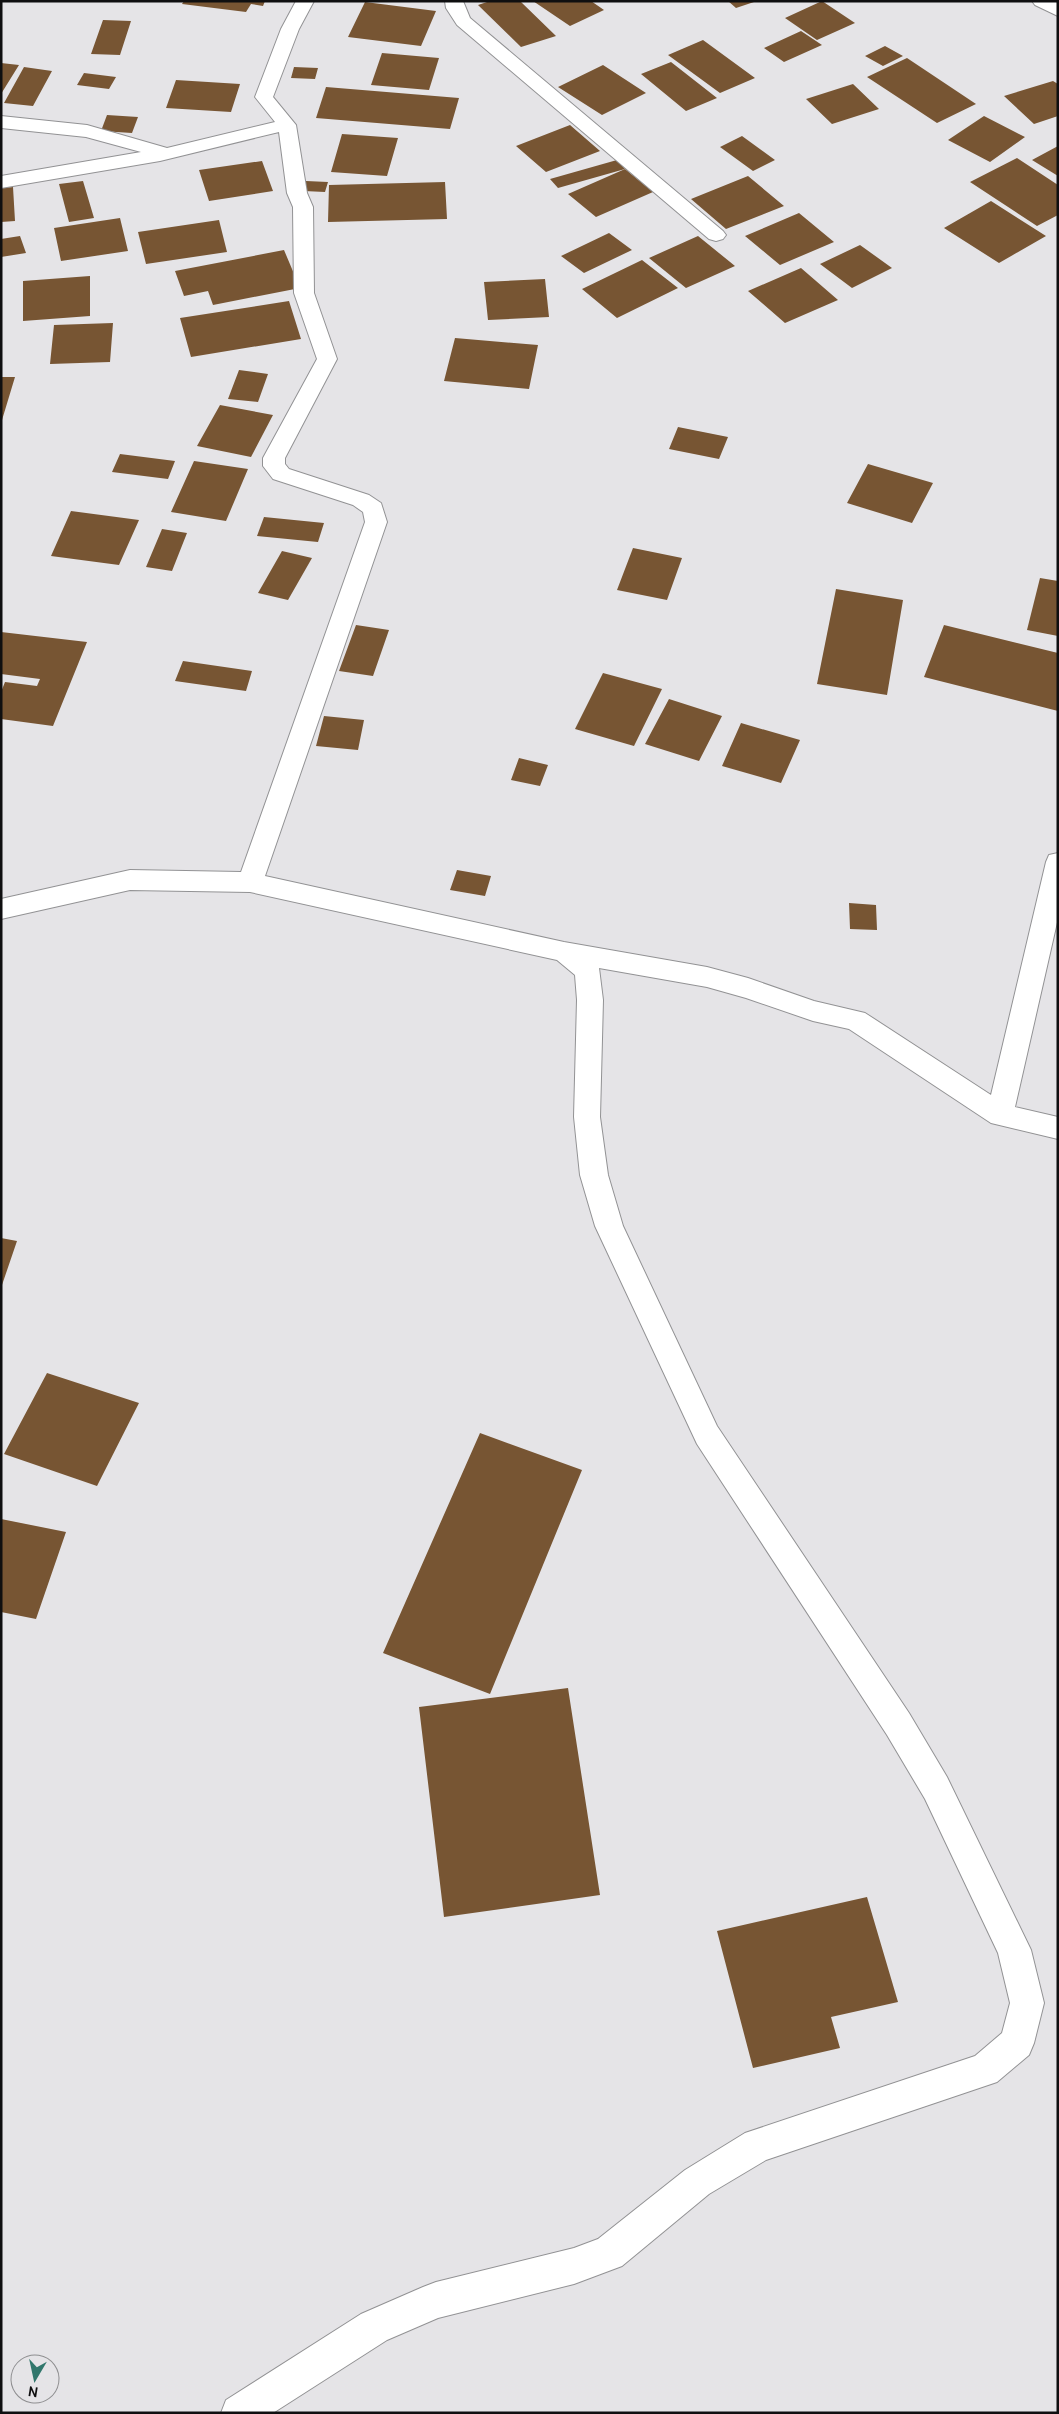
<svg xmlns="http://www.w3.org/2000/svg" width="1059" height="2414" font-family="Cabin,sans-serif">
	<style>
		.building { fill: #753 }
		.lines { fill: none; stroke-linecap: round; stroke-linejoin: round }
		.minor-casing { stroke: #929294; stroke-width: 2 }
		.minor { fill: #fff; fill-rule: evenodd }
	</style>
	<rect width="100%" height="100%" fill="#e5e4e7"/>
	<path class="building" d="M184,1H265L263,6L251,4L246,12L182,4Z
		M490,1H520L556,36L521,47L478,5Z
		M533,1H591L604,10L570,26Z
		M728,1H754V2L736,8Z
		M822,1L855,23L817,40L785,18Z
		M365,2L436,11L421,46L348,37Z
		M103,20L131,21L120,55L91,54Z
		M801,31L822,45L784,62L764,48Z
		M703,40L755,78L720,93L668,55Z
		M885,46L903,56L883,66L865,56Z
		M382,53L439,58L429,90L371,85Z
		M907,58L976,104L937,123L867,77Z
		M671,62L717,98L686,111L641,74Z
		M1,63L19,65L1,94Z
		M603,65L646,93L602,115L558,87Z
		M24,67L52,71L33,106L4,103Z
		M294,67L318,68L315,79L291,78Z
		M84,73L116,77L109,89L77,85Z
		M176,80L240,84L231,112L166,108Z
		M1053,81L1058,84V116L1034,124L1004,96Z
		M853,84L879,109L832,124L806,99Z
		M326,87L459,98L450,129L316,118Z
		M107,115L138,117L132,133L101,131Z
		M984,116L1025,137L990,162L948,140Z
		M570,125L600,151L546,172L516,146Z
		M342,134L398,138L387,176L331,172Z
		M742,136L775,160L753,171L720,147Z
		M1058,146V176L1032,160Z
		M1017,158L1058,185V215L1037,226L970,182Z
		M617,160L625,169L558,188L550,179Z
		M262,161L273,191L209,201L199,170Z
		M625,169L653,192L596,217L568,194Z
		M748,176L784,206L726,229L691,199Z
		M83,181L94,218L69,222L59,184Z
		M306,181L328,182L325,192L304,191Z
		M445,182L447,219L328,222L329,185Z
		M13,187L15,221L1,222V188Z
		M991,201L1046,236L999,263L944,228Z
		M799,213L834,242L780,265L745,236Z
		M120,218L128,251L61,261L54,228Z
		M219,220L227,252L146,264L138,232Z
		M609,233L632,250L584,273L561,256Z
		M20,236L26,253L1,257V239Z
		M698,236L735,266L686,288L649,258Z
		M860,245L892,268L852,288L820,264Z
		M284,250L300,288L213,305L208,291L184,296L175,271Z
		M642,260L678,288L617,318L582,289Z
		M801,268L838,300L785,323L748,291Z
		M90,276V316L23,321V281Z
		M545,279L549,317L488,320L484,282Z
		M289,301L301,339L191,357L180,318Z
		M113,323L110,362L50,364L54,325Z
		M455,338L538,345L529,389L444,381Z
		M239,370L268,374L258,402L228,399Z
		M1,377H15L2,420H1Z
		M220,405L273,415L251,457L197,446Z
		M678,427L728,437L719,459L669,449Z
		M120,454L175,461L168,479L112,472Z
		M194,461L248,469L226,521L171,512Z
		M868,464L933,483L912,523L847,503Z
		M71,511L139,520L119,565L51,556Z
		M264,517L324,523L318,542L257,536Z
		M162,529L187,533L172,571L146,567Z
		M633,548L682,558L667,600L617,590Z
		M282,551L312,558L288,600L258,593Z
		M1040,578L1058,581V636L1027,630Z
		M836,589L903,600L887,695L817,684Z
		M356,625L389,630L373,676L339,671Z
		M944,625L1058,653V711L924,677Z
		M1,632L87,642L53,726L1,719V692L5,682L37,686L40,679L1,674Z
		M183,661L252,671L246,691L175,681Z
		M603,673L662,689L634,746L575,729Z
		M669,699L722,716L699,761L645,744Z
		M324,716L364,720L358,750L316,746Z
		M741,723L800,740L781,783L722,766Z
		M519,758L548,765L540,786L511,780Z
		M457,870L491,876L485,896L450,890Z
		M849,903L876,905L877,930L850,929Z
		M1,1238L17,1241L2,1285H1Z
		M47,1373L139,1403L97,1486L4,1454Z
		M480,1433L582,1470L490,1694L383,1653Z
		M1,1519L66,1532L36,1619L1,1612Z
		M568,1688L600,1895L444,1917L419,1707Z
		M867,1897L898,2002L831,2017L840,2048L753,2068L717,1931Z"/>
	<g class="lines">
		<g class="minor-casing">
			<path id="minor" d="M296,1H314L299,29L273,97L296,125L307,193L313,207L314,293L337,359L285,458V464L289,469L369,495L381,503L387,522L265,876L564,942L707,967L748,978L814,1001L865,1013L991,1095L1046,862L1049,855L1058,853V918L1015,1107L1058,1117V1139L991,1123L849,1029L813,1021L746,998L707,987L599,968L603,1000L600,1117L608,1175L623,1226L717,1426L909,1713L947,1777L1031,1950L1044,2003L1034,2043L1029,2055L997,2082L766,2160L709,2194L622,2266L574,2284L438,2318L387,2340L273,2413H221L226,2400L361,2314L423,2287L436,2282L574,2248L598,2239L685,2170L745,2133L975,2056L1002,2033L1010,2003L998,1953L925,1799L887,1735L697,1444L595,1226L580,1175L574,1117L577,1000L575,975L557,960L250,892L130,890L1,919V899L130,870L241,872L365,522L363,512L353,505L273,479L263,466V458L317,359L294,293L293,207L287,193L279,132L160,161L1,188V176L141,152L86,137L1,128V116L87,125L167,148L275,122L255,97L281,29Z
				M445,1H463L470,18L723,231L726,235L723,239L716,241L709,239L457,25L446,8Z
				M1032,1H1054L1058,3V16L1035,5Z"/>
		</g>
		<use href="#minor" class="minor"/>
	</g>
	<rect width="1059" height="2414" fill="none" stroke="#0f0f10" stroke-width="5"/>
	<g transform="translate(35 2379) rotate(189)"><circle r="24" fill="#e5e4e7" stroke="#8f8f91"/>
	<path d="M0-4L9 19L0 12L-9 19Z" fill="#31776c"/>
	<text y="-8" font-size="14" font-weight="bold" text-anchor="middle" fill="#0f0f10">N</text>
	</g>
</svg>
